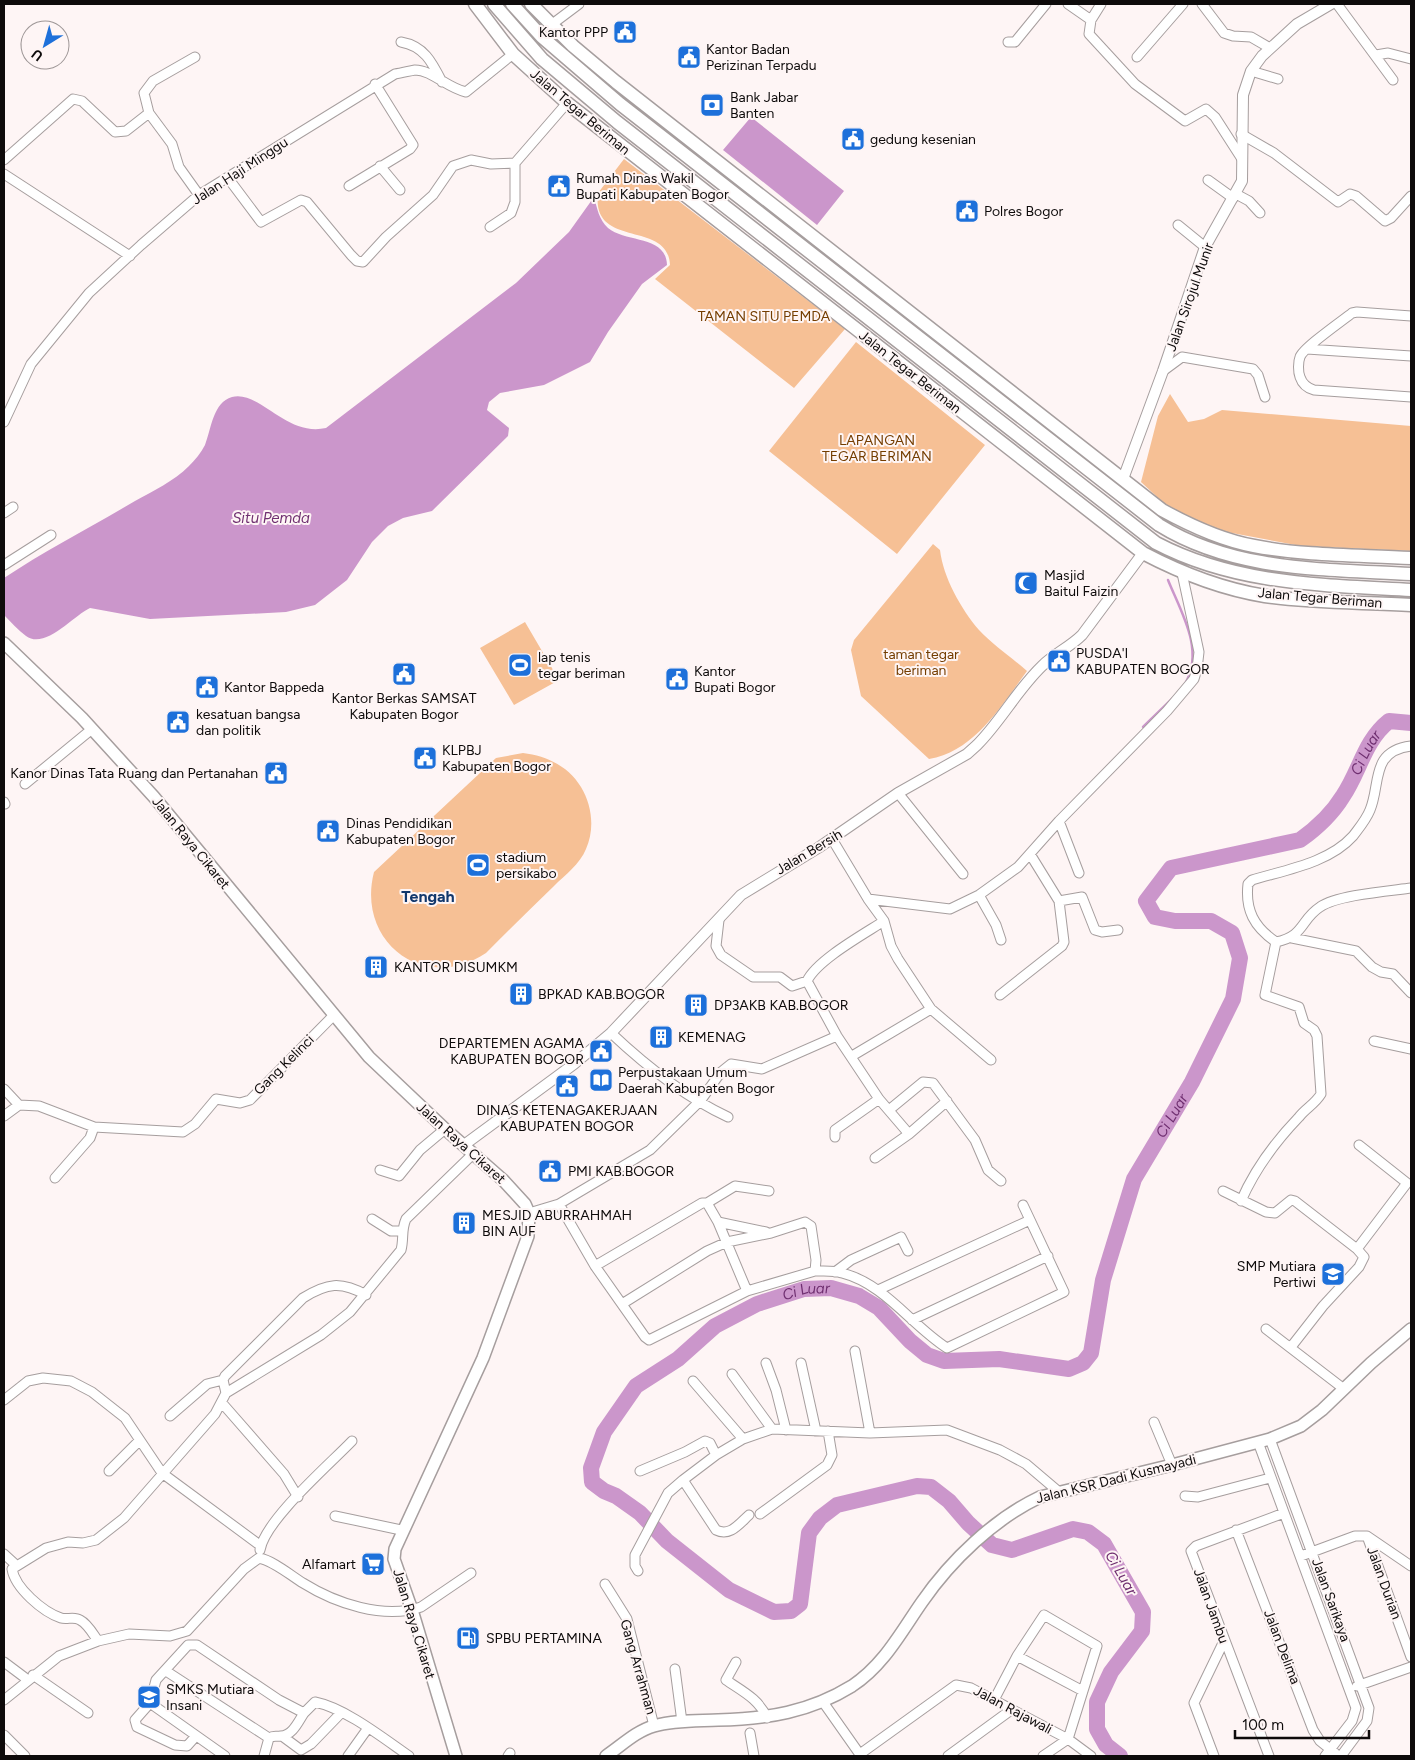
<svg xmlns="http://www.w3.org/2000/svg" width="1415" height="1760" font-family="Figtree,sans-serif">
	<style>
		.green { fill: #f6c095 }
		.water { fill: #cb96cb }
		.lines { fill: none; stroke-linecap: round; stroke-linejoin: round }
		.stream { stroke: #cb96cb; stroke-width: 2.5 }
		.river { stroke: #cb96cb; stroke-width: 16 }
		.minor-casing { stroke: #a69e9e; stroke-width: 11 }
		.tertiary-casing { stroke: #a69e9e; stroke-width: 12 }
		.secondary-casing { stroke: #a69e9e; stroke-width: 14 }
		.primary-casing { stroke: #a69e9e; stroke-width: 15 }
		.minor { stroke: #fff; stroke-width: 9 }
		.tertiary { stroke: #fff; stroke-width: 10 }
		.secondary { stroke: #fff; stroke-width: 11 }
		.primary { stroke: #fff; stroke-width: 12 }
		.labels { text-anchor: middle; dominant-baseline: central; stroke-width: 4; stroke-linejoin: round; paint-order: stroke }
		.poi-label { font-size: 14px; fill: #0e0b0b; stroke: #fef5f5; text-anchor: start }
		.street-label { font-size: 14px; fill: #0e0b0b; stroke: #fef5f5 }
		.park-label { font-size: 14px; fill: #743d00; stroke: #fef5f5 }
		.water-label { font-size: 15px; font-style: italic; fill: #6f2f70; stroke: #fef5f5 }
		.quarter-label { font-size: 16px; font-weight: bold; fill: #12386c; stroke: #fef5f5 }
	</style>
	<rect width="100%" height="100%" fill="#fef5f5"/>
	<path class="green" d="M624,159L845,329L794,388L655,279L670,265C668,219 591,250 598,193Z
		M856,342L985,445L897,554L769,451Z
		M1170,394L1188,422L1204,419L1222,410L1411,426V551L1301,546L1216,530L1170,509L1141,482L1158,416Z
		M933,544L940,550C943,577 961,609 979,630C993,645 1011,657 1027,671C1002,705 974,752 929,759L861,696L851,650L854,640Z
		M525,622L559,680L514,705L480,648Z
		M523,753C547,756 568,766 581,787C592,805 595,829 586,849C580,864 565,875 554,886C531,908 508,931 486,953C424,994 356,942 374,872L496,758Z"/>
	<path class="water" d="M751,117L844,191L817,225L723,150Z
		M594,197C597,208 599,220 608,228C626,243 666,235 667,265L642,284L608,332L590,362L544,385L500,393L489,402L487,410L509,428L508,436L432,511L403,518L388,526L372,542L347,580L315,605L286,612L150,619L90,608C73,616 45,650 26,636C18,630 11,622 4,615V578C46,550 91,527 135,501C153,491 174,481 189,466C195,460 201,453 205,445C211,430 213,402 232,397C260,390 286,437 326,428L516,283L569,232Z"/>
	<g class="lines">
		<path class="stream" d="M1168,580C1181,612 1204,649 1186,682
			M1143,727L1173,698"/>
		<path class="river" id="s1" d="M1120,1756L1106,1745L1097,1729V1702L1111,1672L1142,1631L1143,1612L1104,1544L1088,1532L1073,1529L1012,1550L992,1545L968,1523L949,1501L931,1487L917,1486L837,1505L820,1518L809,1533L800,1604L791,1611L774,1612L729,1590L667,1541L640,1513L616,1496L604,1491L592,1482L591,1468L604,1432L636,1386L678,1359L715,1326L757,1304L804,1289L831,1288L859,1296L879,1308L910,1341L927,1355L944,1361L999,1359L1069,1369L1083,1363L1091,1353L1103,1280L1134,1179L1192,1082L1233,999L1240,958L1232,933L1211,921H1175L1155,917L1146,901L1171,868L1300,840C1317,828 1332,814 1343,796C1360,771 1364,741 1389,721L1411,723"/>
		<g class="minor-casing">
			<path id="minor" d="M1068,4L1091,20
				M1101,4L1091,20L1089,34L1135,84L1185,121L1206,109L1215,117L1242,159
				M1202,4L1224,33L1233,36L1251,37L1270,48
				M1337,4L1393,80
				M551,25L579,4
				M401,42C424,46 432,62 442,82
				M1008,42H1015L1046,4
				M1376,55L1388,53L1411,59
				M195,57L153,81L144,93L149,113L172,144L179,167L199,195
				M1137,57L1183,4
				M1251,71L1278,79
				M1241,134L1274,153L1338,202L1350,194L1356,196L1385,221L1391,218L1411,196
				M4,160L73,99L82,101L115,132L126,131L149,113
				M380,166L400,190
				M4,174L130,256
				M228,178L261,222L301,200L307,202L351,255L357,261L363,262L386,237L433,195L453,166L471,160L491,164L515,163
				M1208,180L1233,198
				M349,186L410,149L413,145L375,84
				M1236,194L1249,201L1260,213
				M1178,225L1205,247
				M490,227L511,213L515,202V163L567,103
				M1411,316L1357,312L1352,313C1342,321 1303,348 1300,357C1298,362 1298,372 1300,377C1302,383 1307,388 1314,390L1411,397
				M1307,349L1411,356
				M1163,371L1182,357L1253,369L1258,375L1265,397
				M4,422L31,364L89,293L141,245L199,195L395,74C402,73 409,71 415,70C432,70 447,88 466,92L513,54
				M4,513L13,507
				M4,565L51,535
				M25,784L92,729
				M898,793L963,874
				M4,802L5,804
				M1059,821L1079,873
				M832,839L868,899L950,909L979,895L1018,867L1059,821L1167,711L1194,679L1197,669L1199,652L1182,573
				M1030,854L1059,901L1082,897L1095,930L1102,932L1118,930
				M979,895L996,925L1001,940
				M868,899L884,921L891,946L898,959L931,1009
				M719,920L716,946L721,955L753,977H780L792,986L807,981
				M884,921C864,934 817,960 807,981L837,1036L879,1099L909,1134
				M1292,938L1356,951L1372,967L1381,972L1393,974L1411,993
				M1276,942C1254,927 1245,910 1248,884L1252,880C1285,870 1329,863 1353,836C1359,828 1366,820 1370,810C1381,784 1370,751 1411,746
				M1000,995L1062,946L1064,942L1059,901
				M611,1033C646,1066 685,1097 728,1117
				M1374,1041L1411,1049
				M852,1056L931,1009L991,1060
				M4,1089L19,1105
				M19,1105L39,1106L94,1127L183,1132L195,1124L216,1099L240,1103L250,1100L333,1016
				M889,1110L923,1082L933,1083L975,1140L988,1170L1001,1181
				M4,1116L19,1105
				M835,1137V1130L879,1099
				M875,1158L909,1134L947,1101
				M380,1170L399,1176L420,1150L445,1129
				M55,1178L90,1138L94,1127
				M1223,1191L1266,1212L1275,1213L1291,1200L1295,1201L1357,1249
				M1241,1201C1254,1171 1276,1141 1299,1117C1306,1108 1315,1104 1321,1094L1317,1036L1314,1030L1304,1023L1299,1007L1265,995L1276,942C1305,936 1300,920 1320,907C1337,895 1389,891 1411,888
				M707,1203L735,1186L769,1191
				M559,1204L595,1266L645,1337L649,1340L747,1291L815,1271L816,1260L811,1226L805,1222L771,1233L727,1242L707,1251L622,1304
				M529,1213L559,1204L650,1150L701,1100L721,1072L731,1064L762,1069L837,1036
				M372,1219L391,1231H402
				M718,1222L747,1291
				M595,1266L702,1203H707L718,1222L766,1232
				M815,1271C823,1271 834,1270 842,1273C885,1284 911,1325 947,1348L1064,1292L1023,1205
				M835,1272L851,1260L901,1237L908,1251
				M878,1290L1030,1220
				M912,1320L1048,1256
				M1266,1329L1344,1389
				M1291,1347L1323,1306L1359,1267L1364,1257L1357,1249L1407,1183L1359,1145
				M855,1351L870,1433
				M766,1363L776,1390L786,1430
				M801,1363L816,1431
				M732,1374L772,1429
				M693,1381L743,1439
				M226,1393L321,1335L350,1312L401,1250C404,1239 401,1230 406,1219L474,1153
				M4,1400L28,1381L43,1378L71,1381L92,1392L125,1418L162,1473L261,1546
				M222,1403L284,1474L298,1497
				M170,1416L207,1384L223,1380
				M1154,1422L1172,1465
				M1270,1439L1369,1708L1367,1721L1341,1756
				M1258,1442L1356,1708L1352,1721L1325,1756
				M109,1471L139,1441
				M640,1471L685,1452L705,1441L710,1443L716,1455
				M683,1480L716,1530C730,1537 739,1524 749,1515
				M1185,1496L1198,1497L1270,1478
				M760,1514L827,1465L832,1455L828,1431
				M335,1516L401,1530
				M1236,1530L1313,1730L1320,1741L1335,1753
				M1367,1536L1411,1657
				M1367,1536L1411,1566
				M260,1550C265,1520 329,1465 352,1441
				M4,1554L16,1565
				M1301,1556L1355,1536H1367
				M259,1558C274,1561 290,1575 303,1583C335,1603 384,1620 421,1607L471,1573
				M638,1571L635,1566V1555L668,1493L683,1480L716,1455L743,1439L772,1429L870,1433L947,1430L1000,1450L1026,1464L1059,1492
				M605,1584L627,1619L654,1726
				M98,1641C93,1634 88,1624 80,1620C74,1616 67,1620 61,1618C43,1612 15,1588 12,1569L46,1548L68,1542L83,1543L96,1540L124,1518L215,1414L226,1393L223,1380L225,1376L303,1298C327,1283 341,1281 366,1295
				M1017,1656L1083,1691
				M4,1662L28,1680
				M736,1662L726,1680C742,1691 759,1699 767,1718
				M675,1669L682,1722
				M166,1671L269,1738
				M33,1675L88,1713
				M1357,1686L1411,1667
				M4,1700L59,1656L98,1641L129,1634L170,1636L187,1631L244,1569L259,1558
				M994,1700L1017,1656L1044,1615L1097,1646L1068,1739L1043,1756
				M823,1702L861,1756
				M150,1703L225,1756
				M750,1733L754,1756
				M4,1735L25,1756
				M196,1736L187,1746L175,1745L137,1727L135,1720L150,1703L156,1680L188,1645H197L279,1700L304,1713L315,1702C345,1708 383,1738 409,1756
				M282,1736L301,1750L311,1744L341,1713
				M860,1754L956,1685L971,1688L1068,1739L1091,1756
				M264,1756L269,1738C274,1735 276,1737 281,1736C293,1735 298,1722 304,1713
				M348,1756L368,1728
				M508,1756L510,1753
				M948,1756L1011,1710
				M1214,1756L1194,1703L1224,1641
				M1269,1756L1191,1551L1196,1546L1284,1513"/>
		</g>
		<g class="tertiary-casing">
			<path id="tertiary" d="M1123,479L1163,371L1205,247L1242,181L1243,95L1251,71L1262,56L1297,24L1331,4
				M464,1145L574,1064L611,1033L741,895L818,848L898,793L967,754L977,745C1001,721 1017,690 1042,666C1054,654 1070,647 1082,635L1143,553"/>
		</g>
		<g class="secondary-casing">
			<path id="secondary" d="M4,643L82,718L154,797L369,1057L445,1129L503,1180L525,1204L529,1213L528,1236L483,1358L395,1549L394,1559L412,1610L456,1756
				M606,1756C621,1746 636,1731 654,1726C674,1720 697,1721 718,1720C767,1719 810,1712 852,1686C884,1665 901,1632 922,1602C951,1560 994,1519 1040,1497L1172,1465L1270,1439L1301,1426L1322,1410L1371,1363L1411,1329"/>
		</g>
		<g class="primary-casing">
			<path id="primary" d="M475,4L513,54L567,103L1143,553C1181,573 1222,589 1265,596C1313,603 1363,602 1411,605
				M494,4L542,59L617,122L1156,543C1236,585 1324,585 1411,590
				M512,4L542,37L620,104L1159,525C1235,572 1325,569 1411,574
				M531,4L573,46L616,82L1162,510C1191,526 1221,540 1254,546C1306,556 1359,555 1411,558"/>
		</g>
		<use href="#minor" class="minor"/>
		<use href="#tertiary" class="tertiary"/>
		<use href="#secondary" class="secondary"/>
		<use href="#primary" class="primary"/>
	</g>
	<defs>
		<g id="civic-square" transform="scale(1.25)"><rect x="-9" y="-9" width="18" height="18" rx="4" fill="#1d70da" stroke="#fef5f5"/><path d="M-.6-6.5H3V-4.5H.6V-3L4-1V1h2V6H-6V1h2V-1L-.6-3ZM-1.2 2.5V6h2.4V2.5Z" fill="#fff"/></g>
		<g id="bank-square" transform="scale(1.25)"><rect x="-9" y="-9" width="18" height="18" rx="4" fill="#1d70da" stroke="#fef5f5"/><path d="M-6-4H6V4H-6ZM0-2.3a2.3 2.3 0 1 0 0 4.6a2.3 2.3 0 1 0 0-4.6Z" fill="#fff"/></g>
		<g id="mosque-square" transform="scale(1.25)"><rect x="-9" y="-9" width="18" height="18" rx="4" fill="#1d70da" stroke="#fef5f5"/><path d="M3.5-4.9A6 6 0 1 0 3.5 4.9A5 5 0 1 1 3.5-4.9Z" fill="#fff"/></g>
		<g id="stadium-square" transform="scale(1.25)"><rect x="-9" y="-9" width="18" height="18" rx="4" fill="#1d70da" stroke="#fef5f5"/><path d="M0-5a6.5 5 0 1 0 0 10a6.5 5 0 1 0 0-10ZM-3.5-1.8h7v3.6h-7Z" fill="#fff"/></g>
		<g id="building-square" transform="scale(1.25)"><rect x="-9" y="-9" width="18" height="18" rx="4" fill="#1d70da" stroke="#fef5f5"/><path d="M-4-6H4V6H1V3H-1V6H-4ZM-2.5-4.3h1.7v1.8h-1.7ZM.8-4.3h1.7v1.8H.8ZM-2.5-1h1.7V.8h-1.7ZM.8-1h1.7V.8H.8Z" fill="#fff"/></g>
		<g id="library-square" transform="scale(1.25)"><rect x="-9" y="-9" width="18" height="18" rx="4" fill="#1d70da" stroke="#fef5f5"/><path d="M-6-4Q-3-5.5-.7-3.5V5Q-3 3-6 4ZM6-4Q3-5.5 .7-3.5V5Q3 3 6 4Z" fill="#fff"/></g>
		<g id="school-square" transform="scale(1.25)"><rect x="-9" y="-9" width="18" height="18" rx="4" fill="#1d70da" stroke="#fef5f5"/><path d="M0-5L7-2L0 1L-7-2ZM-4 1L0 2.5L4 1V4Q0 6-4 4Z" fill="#fff"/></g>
		<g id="supermarket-square" transform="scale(1.25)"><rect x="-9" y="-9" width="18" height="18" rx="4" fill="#1d70da" stroke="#fef5f5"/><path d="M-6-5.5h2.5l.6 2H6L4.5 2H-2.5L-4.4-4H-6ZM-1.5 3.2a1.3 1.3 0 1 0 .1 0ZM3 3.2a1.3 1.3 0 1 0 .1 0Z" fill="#fff"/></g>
		<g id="fuel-square" transform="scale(1.25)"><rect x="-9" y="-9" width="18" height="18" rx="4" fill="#1d70da" stroke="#fef5f5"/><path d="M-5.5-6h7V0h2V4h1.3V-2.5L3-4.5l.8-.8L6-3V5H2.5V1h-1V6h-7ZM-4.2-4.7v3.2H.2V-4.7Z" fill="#fff"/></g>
	</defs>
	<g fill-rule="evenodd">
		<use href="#civic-square" x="625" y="32"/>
		<use href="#civic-square" x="689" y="57"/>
		<use href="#bank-square" x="712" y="105"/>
		<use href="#civic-square" x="853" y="139"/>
		<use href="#civic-square" x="559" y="186"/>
		<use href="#civic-square" x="967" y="211"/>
		<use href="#mosque-square" x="1026" y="583"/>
		<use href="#civic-square" x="1059" y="661"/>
		<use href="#stadium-square" x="520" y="665"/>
		<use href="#civic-square" x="404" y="674"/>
		<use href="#civic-square" x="677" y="679"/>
		<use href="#civic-square" x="207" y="687"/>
		<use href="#civic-square" x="178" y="722"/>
		<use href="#civic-square" x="425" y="758"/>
		<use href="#civic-square" x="276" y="773"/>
		<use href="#civic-square" x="328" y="831"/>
		<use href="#stadium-square" x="478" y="865"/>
		<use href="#building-square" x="376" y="967"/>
		<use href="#building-square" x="521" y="994"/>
		<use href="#building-square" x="696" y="1005"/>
		<use href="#building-square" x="661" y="1037"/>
		<use href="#civic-square" x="601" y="1051"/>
		<use href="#library-square" x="601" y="1080"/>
		<use href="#civic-square" x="567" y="1086"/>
		<use href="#civic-square" x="550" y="1171"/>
		<use href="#building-square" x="464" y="1223"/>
		<use href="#school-square" x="1333" y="1274"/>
		<use href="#supermarket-square" x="373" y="1564"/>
		<use href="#fuel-square" x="468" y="1638"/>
		<use href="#school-square" x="149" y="1697"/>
	</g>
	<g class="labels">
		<g class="poi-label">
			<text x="608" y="32" text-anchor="end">Kantor PPP</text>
			<text x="706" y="49">Kantor Badan<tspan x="706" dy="16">Perizinan Terpadu</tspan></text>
			<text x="730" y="97">Bank Jabar<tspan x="730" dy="16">Banten</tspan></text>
			<text x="870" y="139">gedung kesenian</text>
			<text x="576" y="178">Rumah Dinas Wakil<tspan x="576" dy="16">Bupati Kabupaten Bogor</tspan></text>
			<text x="984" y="211">Polres Bogor</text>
			<text x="1044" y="575">Masjid<tspan x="1044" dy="16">Baitul Faizin</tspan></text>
			<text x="1076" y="653">PUSDA'I<tspan x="1076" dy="16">KABUPATEN BOGOR</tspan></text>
			<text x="538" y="657">lap tenis<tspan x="538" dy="16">tegar beriman</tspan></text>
			<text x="694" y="671">Kantor<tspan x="694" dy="16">Bupati Bogor</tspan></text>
			<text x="224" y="687">Kantor Bappeda</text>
			<text x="404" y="698" text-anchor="middle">Kantor Berkas SAMSAT<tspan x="404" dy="16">Kabupaten Bogor</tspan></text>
			<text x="196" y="714">kesatuan bangsa<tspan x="196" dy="16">dan politik</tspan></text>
			<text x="442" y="750">KLPBJ<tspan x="442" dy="16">Kabupaten Bogor</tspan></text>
			<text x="258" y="773" text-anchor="end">Kanor Dinas Tata Ruang dan Pertanahan</text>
			<text x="346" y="823">Dinas Pendidikan<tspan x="346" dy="16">Kabupaten Bogor</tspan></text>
			<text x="496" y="857">stadium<tspan x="496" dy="16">persikabo</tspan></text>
			<text x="394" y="967">KANTOR DISUMKM</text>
			<text x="538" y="994">BPKAD KAB.BOGOR</text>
			<text x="714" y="1005">DP3AKB KAB.BOGOR</text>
			<text x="678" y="1037">KEMENAG</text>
			<text x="584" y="1043" text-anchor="end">DEPARTEMEN AGAMA<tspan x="584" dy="16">KABUPATEN BOGOR</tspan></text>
			<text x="618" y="1072">Perpustakaan Umum<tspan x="618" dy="16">Daerah Kabupaten Bogor</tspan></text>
			<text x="567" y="1110" text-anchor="middle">DINAS KETENAGAKERJAAN<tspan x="567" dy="16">KABUPATEN BOGOR</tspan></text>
			<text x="568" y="1171">PMI KAB.BOGOR</text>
			<text x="482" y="1215">MESJID ABURRAHMAH<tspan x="482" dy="16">BIN AUF</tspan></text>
			<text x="1316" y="1266" text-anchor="end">SMP Mutiara<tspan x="1316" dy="16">Pertiwi</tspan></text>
			<text x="356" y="1564" text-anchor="end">Alfamart</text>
			<text x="486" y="1638">SPBU PERTAMINA</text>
			<text x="166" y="1689">SMKS Mutiara<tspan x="166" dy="16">Insani</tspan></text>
		</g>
		<g class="street-label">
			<text transform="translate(580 112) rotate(40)">Jalan Tegar Beriman</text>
			<text transform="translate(240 171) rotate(-33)">Jalan Haji Minggu</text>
			<text transform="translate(1190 297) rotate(-70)">Jalan Sirojul Munir</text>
			<text transform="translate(910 372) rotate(38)">Jalan Tegar Beriman</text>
			<text transform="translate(1320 598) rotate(5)">Jalan Tegar Beriman</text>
			<text transform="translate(191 843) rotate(51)">Jalan Raya Cikaret</text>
			<text transform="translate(809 852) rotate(-31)">Jalan Bersih</text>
			<text transform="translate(284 1065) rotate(-45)">Gang Kelinci</text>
			<text transform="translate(461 1143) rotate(42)">Jalan Raya Cikaret</text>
			<text transform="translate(1116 1479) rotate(-14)">Jalan KSR Dadi Kusmayadi</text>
			<text transform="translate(1384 1583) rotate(70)">Jalan Durian</text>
			<text transform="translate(1331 1600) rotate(70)">Jalan Sarikaya</text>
			<text transform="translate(1211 1606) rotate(70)">Jalan Jambu</text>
			<text transform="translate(414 1624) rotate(73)">Jalan Raya Cikaret</text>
			<text transform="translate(1282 1647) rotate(69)">Jalan Delima</text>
			<text transform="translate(638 1667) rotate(74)">Gang Arrahman</text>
			<text transform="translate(1013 1710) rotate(28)">Jalan Rajawali</text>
		</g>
		<g class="park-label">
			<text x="764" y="316">TAMAN SITU PEMDA</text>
			<text x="877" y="440">LAPANGAN<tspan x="877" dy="16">TEGAR BERIMAN</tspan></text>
			<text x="921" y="654">taman tegar<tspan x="921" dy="16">beriman</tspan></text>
		</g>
		<g class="water-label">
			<text x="271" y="518">Situ Pemda</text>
			<text stroke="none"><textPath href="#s1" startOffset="2371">Ci Luar</textPath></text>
			<text stroke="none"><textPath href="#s1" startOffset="1788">Ci Luar</textPath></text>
			<text stroke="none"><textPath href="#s1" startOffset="1218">Ci Luar</textPath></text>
			<text transform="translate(1121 1573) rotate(60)">Ci Luar</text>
		</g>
		<g class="quarter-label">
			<text x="428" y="896">Tengah</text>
		</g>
	</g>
	<rect width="1415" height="1760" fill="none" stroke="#0e0b0b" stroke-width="10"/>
	<g transform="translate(45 45) rotate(217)"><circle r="24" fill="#fef5f5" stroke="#9e9797"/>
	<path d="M0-4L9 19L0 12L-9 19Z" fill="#1d70da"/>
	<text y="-8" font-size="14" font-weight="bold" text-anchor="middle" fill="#0e0b0b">U</text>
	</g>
	<path d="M1235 1730v8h134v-8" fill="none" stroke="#0e0b0b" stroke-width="2.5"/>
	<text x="1242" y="1730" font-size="15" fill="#0e0b0b" stroke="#fef5f5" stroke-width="4" paint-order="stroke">100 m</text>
</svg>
